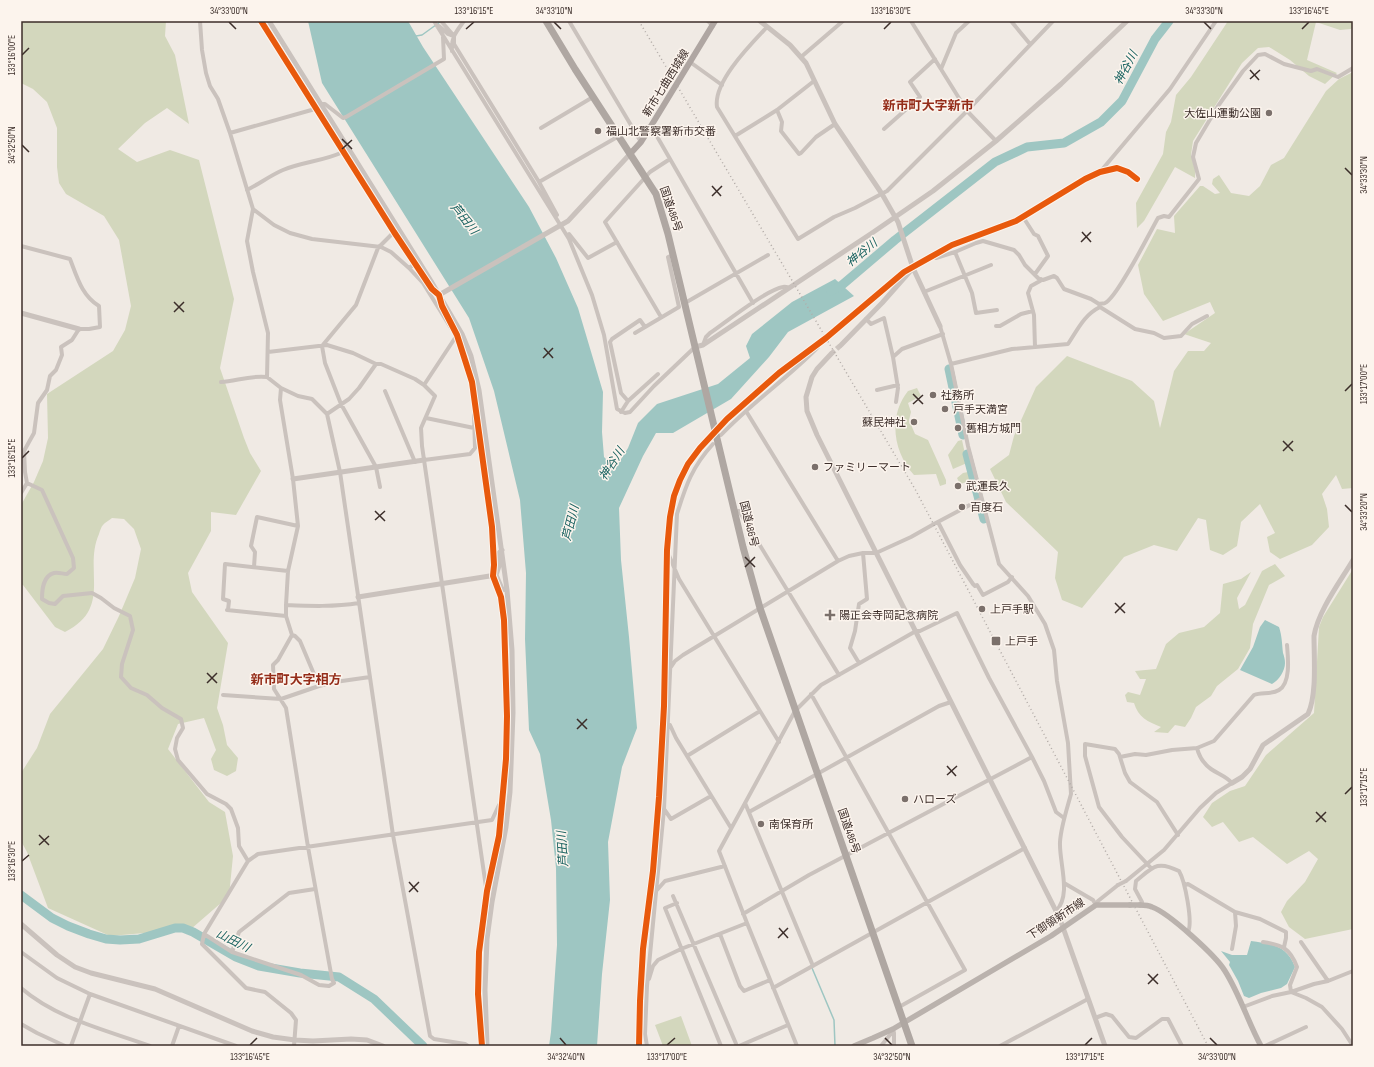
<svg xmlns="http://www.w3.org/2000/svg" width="1374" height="1067" font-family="'Sofia Sans Condensed','Noto Sans JP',sans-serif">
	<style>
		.green { fill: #d3d7bd }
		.water { fill: #9ec6c2 }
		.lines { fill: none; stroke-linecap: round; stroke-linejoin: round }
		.stream { stroke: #9ec6c2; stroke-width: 1.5 }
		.river { stroke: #9ec6c2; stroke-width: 9 }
		.tertiary-tunnel { stroke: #ccc4bf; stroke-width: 5; stroke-dasharray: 5 2.5; stroke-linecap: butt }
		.minor { stroke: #cac2bd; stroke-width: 4 }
		.tertiary { stroke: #cac2bd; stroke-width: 5 }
		.secondary { stroke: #bab2ad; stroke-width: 5.5 }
		.primary { stroke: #afa6a2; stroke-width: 6 }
		.trunk { stroke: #afa7a2; stroke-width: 7 }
		.rail { stroke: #b2aba7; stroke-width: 1.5; stroke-dasharray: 1 3; stroke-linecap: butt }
		.minor-bridge { stroke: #cac2bd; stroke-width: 4 }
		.secondary-bridge { stroke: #bab2ad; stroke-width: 5.5 }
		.cycleway-casing { stroke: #fcf4ed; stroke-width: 8 }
		.cycleway { stroke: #e8590c; stroke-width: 6 }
		.ticks { fill: none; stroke: #3c2e2a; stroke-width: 1.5 }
		.poi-dot { fill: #7b706b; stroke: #fcf4ed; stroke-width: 1.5 }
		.labels { text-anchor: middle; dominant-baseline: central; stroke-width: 3; stroke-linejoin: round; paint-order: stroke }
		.street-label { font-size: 11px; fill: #3c2e2a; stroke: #fcf4ed }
		.poi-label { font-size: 11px; fill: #3c2e2a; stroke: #fcf4ed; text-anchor: start }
		.water-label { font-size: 12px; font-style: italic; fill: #1a6361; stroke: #fcf4ed }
		.quarter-label { font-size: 13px; font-weight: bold; fill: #942c19; stroke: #fcf4ed }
		.neatline { fill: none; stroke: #3c2e2a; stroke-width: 1.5 }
		.ticks-label { font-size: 10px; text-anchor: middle; fill: #3c2e2a }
	</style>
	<rect width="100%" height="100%" fill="#f0eae4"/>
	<path class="green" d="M21,21H166L165,36L175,55L189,124L167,108L145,123L118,149L137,162L170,150L199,160L234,299L220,368L244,438L250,453L261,471L236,515L211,512V531L188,573L192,592L228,643L217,708L223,725L227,745L238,758L236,771L227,776L214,770L211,759L216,750L204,718L178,724L168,749L209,802L225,812L233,856L229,896L191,929L110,936L48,908L27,852L21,841V773L37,748L50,714L103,649L119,616L135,578L141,549L134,529L124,519L112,518C110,520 105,522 103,525C101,527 100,531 99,534C83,570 113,608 65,632L55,627L23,585H21V505L34,482L43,461L48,438L47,394L113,351L125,330L131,306L119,240L104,216L66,194L59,183L57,167V128L47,102L33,89L21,83Z
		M1228,21H1353V27L1351,29L1340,30L1316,22L1307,60L1337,73L1325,84L1309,76L1290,60L1269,47L1258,48L1242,63L1193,141L1191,155L1195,170V178L1175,167L1144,221L1137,228L1136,203L1163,154L1166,132L1171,122L1176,95L1191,77Z
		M1353,72V488L1342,489L1336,475L1322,494L1327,509L1329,527L1312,545L1280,559L1270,552L1267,537L1275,533L1260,504L1241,522L1237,546L1223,555L1210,550L1206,520L1198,518L1177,551L1154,545L1124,557L1082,608L1062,600L1055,578L1058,552L1006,502L990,469L1009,455L1014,436L1036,387L1067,356L1132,381L1154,401L1160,428L1174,371L1188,351H1204L1211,343L1184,334L1215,313L1210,302L1163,321L1144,294L1138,265L1157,229L1175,233L1174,216L1200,186H1203L1215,194L1220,193L1212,184L1213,179L1219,175L1231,193L1249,196L1260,186L1271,165L1284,158L1326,91L1339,79Z
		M917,388L921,396L908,403L911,412L909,420L915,434L928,440L946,480V484L940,486L936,474L914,475C893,452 888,416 908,391Z
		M962,440L967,463L953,469L948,455L958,441Z
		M968,472L977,497H975L970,481L960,484L957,478L963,473Z
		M1275,564L1285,576L1269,585L1253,624L1250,648L1238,669L1217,686L1211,696L1196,707L1191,718L1185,727L1175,725L1168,733L1154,732L1161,727C1148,722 1138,717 1134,703L1127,702L1125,695L1128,692L1140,695L1146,679H1140L1135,671L1156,669L1166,644L1179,633L1204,627L1220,613L1223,584L1241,579L1251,572L1237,598L1239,609L1245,605L1262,571Z
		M1353,569V929L1305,939L1289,927L1281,912L1287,901L1305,882L1318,859L1309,851L1287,864L1253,837L1239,842L1223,822L1212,827L1203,817L1212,803L1230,791L1245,786L1266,755L1314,713L1319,627L1323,617Z
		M681,1016L692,1046H663L655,1025Z"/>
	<path class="water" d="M308,21H408L423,47L529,207L556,258L578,308L603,392L602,432L604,457L610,463L618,464L628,448L638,423L657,404L718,384L750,358L746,346L752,334L792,302L835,279L854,296L788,332L769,357L731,399L673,433H656L643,456L619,508L621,560L629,637L637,728L622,767L608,842L610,900L602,974L597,1046H549L551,1032L557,945L556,868L551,820L540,754L529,730L525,639L526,573L520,500L494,391L469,318L322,83Z
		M1265,620L1279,627C1282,636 1282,644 1283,653C1284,656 1285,659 1285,663C1285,671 1279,680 1272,684L1240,670L1253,647L1260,627Z
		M1251,941C1271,944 1287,945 1295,967L1287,984L1281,988L1261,993L1249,998L1244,996L1238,981L1229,965L1230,962L1221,951L1232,955H1247Z"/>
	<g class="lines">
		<path class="stream" d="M416,36L422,35L440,22
			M812,968L834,1020L835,1046"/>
		<path class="river" d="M831,291L842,285L895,240L995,162L1027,147L1064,143L1101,122L1122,101L1155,39L1169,21
			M949,369L963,435
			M967,454L984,519
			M21,895L52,918L68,926L89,934L106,939L120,940L139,939L175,928H183L193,932L236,957L259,966L300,973L339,977L374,999L423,1046"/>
		<path class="tertiary-tunnel" d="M831,354L841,345"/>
		<path class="minor" d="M200,21L202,50L206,73L210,86L218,99L230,133L253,209L247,241L253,272L268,333L267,377
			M261,21L394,232L432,289L438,294
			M434,21L569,239L592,295L604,335L617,409L625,413L630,412L654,386L695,347
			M441,21L454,36V44L539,182L557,215
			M569,21L641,142
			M708,21L713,26
			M911,21L967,111L996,141
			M1011,21L1030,44
			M437,26H439L448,34L453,36
			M767,27C751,44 713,82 717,107L798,239L834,217L855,208L887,191L967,111L1053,21
			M452,51C451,37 456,32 464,21
			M801,57L843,21
			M690,62L722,85
			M941,69L956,33L969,21
			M777,110L782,122L781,131L799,154L801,153L816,137L835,124
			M321,114L319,106L320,104H325L343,118L346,117L444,59L443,37
			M651,126L753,303
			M541,128L593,97
			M884,129L920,97L910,82L935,59
			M230,133L315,109
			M735,136L777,110L814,81
			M1100,172L1170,89L1216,21
			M539,182L619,136
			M247,190C259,184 271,175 283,170C302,162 324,161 343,152
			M253,209L274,225L290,233L312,239L381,247L391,252L409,268L415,264
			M1021,217L1025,220L1034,234L1038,236L1048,256L1035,274
			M569,234L588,258L617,242
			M21,246L70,259C77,277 82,296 99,306L100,327L89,329H79L72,340L61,347L62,355L56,370L50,376L47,390L38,403L34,433L24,451L25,472L27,483L42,490L73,558L74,568L67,574C63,574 58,572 54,573C43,576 42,589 42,599L49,603L55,604L63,596L92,593L101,598L114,608L130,616L133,630L122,664L121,677L131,688L147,695L162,708L181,719L183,728L177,738L175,749L178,760L207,794L226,804L231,809L238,828L239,846L248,861
			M955,252L972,293L976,313L997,310
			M933,256L936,258L955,252L976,243L983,241L1014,250L1019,255L1025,265L1039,279L1043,280L1054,276L1057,278L1064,289L1091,299L1099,304L1100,307C1084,315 1078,329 1068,344L1012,349L951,364
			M409,268L423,283L451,328
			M924,292L991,265
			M441,300L442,306L457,335L472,382L492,527L494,565L493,576L501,597L504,620L507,716L506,759L499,836L487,891L479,952L478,994L482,1046
			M685,303L768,255
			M1099,304C1101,303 1104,304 1105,303C1117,298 1150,232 1158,218L1164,216L1169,217L1199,179L1193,157L1196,143L1218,106L1243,71L1258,55L1265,54L1284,64L1311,71L1317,69L1338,77L1353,68
			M1100,307L1135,329L1154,333L1164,338L1181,336L1192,324L1207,316
			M661,317L605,222L650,172L670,159
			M866,319L871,324L884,318L893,357
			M940,326L951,364L968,446L999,564L1028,596L1045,624L1054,650L1057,681L1068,743L1071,794C1067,809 1061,826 1060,842C1059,863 1072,895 1056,911
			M996,326H1000L1021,314L1033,311
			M635,333L679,307L668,257L673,255
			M703,345L706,337L710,333C726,322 766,290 783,287C786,286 786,287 789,288
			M1035,347L1034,315L1028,293L1031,286L1040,281L1041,279
			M268,352L327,345L353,353L376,364H381L415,379L424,385L435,396L421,428L422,446L486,887
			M376,364L359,388L349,399L327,414L340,472L393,835L430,1036L434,1039L465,1044L468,1046
			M424,385L457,335
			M281,388L298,396L312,399L327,414
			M877,390L898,385
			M385,391L415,462
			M628,401L658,374
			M896,402L898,388L893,357L902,349L943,334
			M746,411L838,561
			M621,412L628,401L621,393L610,342L612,339L640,320L645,327
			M426,418L474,428
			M721,435C751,403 788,378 818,347V344
			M424,460L470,454L475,448L474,415
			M380,487L376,467L341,404L325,363L322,346L356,305L378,248L394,232
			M21,493L27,483
			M734,512L739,511L839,675
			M938,522L960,565L973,584L975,586L977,585L983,595L1008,582L1012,577
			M668,553L679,579L779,742
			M254,567L255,552L251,546L257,517L298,526
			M286,605C310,606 334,607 359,603
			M227,610L286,616
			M228,610L229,601L223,599L225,564L288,571
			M292,635L295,636L300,641L319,686
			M859,663L850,648L855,631L859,604L867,599L863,553
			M671,667L675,661L683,655L838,561L849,556L863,553H876L911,537L934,524L981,499
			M811,694L965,970L899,1007
			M223,695L281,699L319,686L335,682L370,677
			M670,725L676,738L731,828
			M687,756L760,711
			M1120,757L1135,754L1146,755L1172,750L1197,748L1214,741L1254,695C1262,692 1271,695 1279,690C1291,683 1288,657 1287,645
			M745,803L813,966
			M664,809L671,819L711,796
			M749,812L939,706L951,702
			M1151,868L1122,837L1099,807L1085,756V744L1115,749L1119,754L1125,773L1130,782L1157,802L1178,835
			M1126,881L1164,850L1200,808L1216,793L1232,783C1226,776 1218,774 1211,769C1204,764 1199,756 1197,748
			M1064,883L1093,900L1096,905L1098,901L1118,885
			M1185,885L1188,884L1235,912L1236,926L1232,949
			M657,890L665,881L725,866
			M673,896L737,1046
			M677,903L665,908L721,1046
			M1141,905L1142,902L1135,889L1136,881C1153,867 1157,860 1179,871C1185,881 1193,922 1188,932
			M1235,912L1260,919L1286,932V938L1284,947
			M743,914L809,875L1032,757
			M204,934L232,952L301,975L319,985L329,986L334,983L332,979L308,847L286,708L274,689L273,665L278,660L292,635L286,616V605L288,571L298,526L293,479L280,400L281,388L267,377C251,375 236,381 221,382
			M720,934L740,986L744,991L770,980
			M1263,942C1282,945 1290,948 1297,967L1290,985L1291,992L1314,984L1328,981L1353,971
			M1301,942L1328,981
			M21,952L57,978L90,994L236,1046
			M232,952L239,932L289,893L315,889
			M649,979L653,966L658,960L681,949L747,923
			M21,988C57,1019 106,1030 150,1046
			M773,988L1025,848
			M1243,1007L1272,996L1291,992L1306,998L1322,1007L1342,1029L1353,1046
			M1095,1018L1106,1014L1112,1016L1129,1037L1136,1038L1162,1019H1168L1182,1046
			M21,1024L37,1033L65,1046
			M893,1029L894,1033V1046
			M71,1046L90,994
			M172,1046L179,1026
			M294,1046L296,1020L291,1013L265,992L246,988L202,944L204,934L248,861L258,854L492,820L499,805H502
			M639,1046L640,1001L643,949L653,871L659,797L664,706L667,550L670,517L674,496L680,480L688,464L700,448L727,419L779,373L826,338L904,272L952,245L1016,221L1085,179L1100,172L1117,168L1128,172L1137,179
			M647,1046L645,1034L647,986L664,809L677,514C686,485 692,467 713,444
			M739,1046L788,1025
			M797,1046L747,923L719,851L795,711L821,685L916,631H920L957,613L989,678L1032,757L1044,781L1056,812L1064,818
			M881,1046L893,1031
			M1000,1046L1088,999
			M1265,1046L1306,1027"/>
		<path class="tertiary" d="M269,21L431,281L462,334L471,356L479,390L507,590L512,650L513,713L510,792L506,827L492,902L487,939L485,990L487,1046
			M760,21L790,45L806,63L835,124L882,194L898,222L913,268L940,326
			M439,295L568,221L630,154
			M21,313L79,329
			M841,345L882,303L913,268
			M695,347L703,345L872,233L933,191L996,141L1061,84L1127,21
			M831,354L817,369L812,377L806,397L807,411L817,435L1060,919L1105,1046
			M293,479L424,460
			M502,550L499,553V566L496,575L502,589L507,590
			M358,597L496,575
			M1232,783L1242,777L1250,769L1263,745L1308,714C1317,695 1314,658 1314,636C1318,611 1340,582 1353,560
			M21,924L57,955L75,967L91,973L155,989L252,1031L273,1037L295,1040L313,1041L351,1039L367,1040L383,1046"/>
		<path class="secondary" d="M1140,905C1144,905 1148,905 1152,907C1169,913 1216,956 1225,971C1240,995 1248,1022 1261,1046
			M854,1046L873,1038L893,1029L1051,936L1096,905H1130"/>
		<path class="primary" d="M630,154L641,142L651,126L715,21"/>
		<path class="trunk" d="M546,21L575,69L656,194L668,234L743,547L760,608L912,1046"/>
		<path class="rail" d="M639,21L915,489L1208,1046"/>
		<path class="minor-bridge" d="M1118,885L1126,881"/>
		<path class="secondary-bridge" d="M1130,905H1140"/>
		<g class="cycleway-casing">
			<path id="cycleway" d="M261,21L394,232L432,289L439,295L442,306L457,335L472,382L492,527L494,565L493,576L501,597L504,620L507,716L506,759L499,836L487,891L479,952L478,994L482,1046
				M639,1046L640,1001L643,949L653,871L659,797L664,706L667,550L670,517L674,496L680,480L688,464L700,448L727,419L779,373L826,338L904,272L952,245L1016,221L1085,179L1100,172L1117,168L1128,172L1137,179"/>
		</g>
		<use href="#cycleway" class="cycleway"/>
	</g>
	<path class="ticks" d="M229,22L236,29M554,22L561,29M1204,22L1211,29M466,29L474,22M884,29L891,22M1302,29L1309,22M22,55L29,48M1250,70L1259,80M1250,79L1260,70M342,139L352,149M22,145L29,152M342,149L352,140M1345,168L1352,175M712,186L721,196M712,196L722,186M1082,232L1091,242M1081,242L1091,232M174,302L184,312M174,312L184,302M544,348L553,358M543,358L553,348M1345,391L1352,384M913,394L923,404M913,404L923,395M1283,441L1293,451M1283,451L1293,441M22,458L29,451M1345,505L1352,512M375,511L385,521M375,520L385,511M745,557L755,567M745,567L755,557M1115,603L1125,613M1115,613L1125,603M207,673L217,683M207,683L217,673M577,719L587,729M577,729L587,719M947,766L956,776M947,775L957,766M1345,794L1352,787M1316,812L1326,822M1316,822L1326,812M39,835L49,845M39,845L49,836M22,861L29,855M409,882L418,892M409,892L419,882M779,928L788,938M778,938L788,928M1148,974L1158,984M1148,984L1158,974M560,1038L566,1045M885,1038L892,1045M1210,1038L1217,1045M250,1045L257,1038M667,1045L675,1038M1085,1045L1092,1038"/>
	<g class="poi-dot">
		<circle cx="1269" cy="113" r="4"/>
		<circle cx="598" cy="131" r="4"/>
		<circle cx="933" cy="395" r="4"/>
		<circle cx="945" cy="409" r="4"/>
		<circle cx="914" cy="422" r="4"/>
		<circle cx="958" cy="428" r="4"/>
		<circle cx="815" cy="467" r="4"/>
		<circle cx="958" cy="486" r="4"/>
		<circle cx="962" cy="507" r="4"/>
		<circle cx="982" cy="609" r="4"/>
		<path d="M828 609h4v4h4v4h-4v4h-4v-4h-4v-4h4z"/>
		<rect x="991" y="636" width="10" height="10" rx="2"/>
		<circle cx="905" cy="799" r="4"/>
		<circle cx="761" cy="824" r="4"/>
	</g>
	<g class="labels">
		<g class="street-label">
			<text transform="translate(666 83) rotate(-58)">新市七曲西城線</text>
			<text transform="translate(671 209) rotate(71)">国道486号</text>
			<text transform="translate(749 524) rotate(76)">国道486号</text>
			<text transform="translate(849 831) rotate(71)">国道486号</text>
			<text transform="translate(1056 919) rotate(-33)">下御領新市線</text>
		</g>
		<g class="poi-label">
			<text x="1261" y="113" text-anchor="end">大佐山運動公園</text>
			<text x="606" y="131">福山北警察署新市交番</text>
			<text x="941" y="395">社務所</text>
			<text x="953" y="409">戸手天満宮</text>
			<text x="906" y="422" text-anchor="end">蘇民神社</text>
			<text x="966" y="428">舊相方城門</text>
			<text x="823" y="467">ファミリーマート</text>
			<text x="966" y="486">武運長久</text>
			<text x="970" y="507">百度石</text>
			<text x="990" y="609">上戸手駅</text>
			<text x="839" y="615">陽正会寺岡記念病院</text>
			<text x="1005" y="641">上戸手</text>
			<text x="913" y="799">ハローズ</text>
			<text x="769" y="824">南保育所</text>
		</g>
		<g class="water-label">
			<text transform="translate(1126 68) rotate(-62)">神谷川</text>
			<text transform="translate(464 219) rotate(51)">芦田川</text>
			<text transform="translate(862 253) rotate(-39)">神谷川</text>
			<text transform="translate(612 464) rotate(-57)">神谷川</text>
			<text transform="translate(571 523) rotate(-76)">芦田川</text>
			<text transform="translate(563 849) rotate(-94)">芦田川</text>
			<text transform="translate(233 941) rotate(26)">山田川</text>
		</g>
		<g class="quarter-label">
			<text x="928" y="106">新市町大字新市</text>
			<text x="296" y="680">新市町大字相方</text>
		</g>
	</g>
	<rect width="1374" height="1067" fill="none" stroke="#fcf4ed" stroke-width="44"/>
	<rect x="22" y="22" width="1330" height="1023" class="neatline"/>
	<g class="ticks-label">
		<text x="229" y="14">34°33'00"N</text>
		<text x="474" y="14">133°16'15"E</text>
		<text x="554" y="14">34°33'10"N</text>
		<text x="891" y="14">133°16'30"E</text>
		<text x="1204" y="14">34°33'30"N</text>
		<text x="1309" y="14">133°16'45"E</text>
		<text transform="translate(11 55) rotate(-90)" y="4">133°16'00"E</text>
		<text transform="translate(11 145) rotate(-90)" y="4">34°32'50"N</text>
		<text transform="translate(1363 175) rotate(-90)" y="4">34°33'30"N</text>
		<text transform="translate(1363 384) rotate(-90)" y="4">133°17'00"E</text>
		<text transform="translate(11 458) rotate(-90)" y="4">133°16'15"E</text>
		<text transform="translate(1363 512) rotate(-90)" y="4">34°33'20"N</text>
		<text transform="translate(1363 787) rotate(-90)" y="4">133°17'15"E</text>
		<text transform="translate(11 861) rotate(-90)" y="4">133°16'30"E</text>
		<text x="250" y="1060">133°16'45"E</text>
		<text x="566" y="1060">34°32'40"N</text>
		<text x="667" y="1060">133°17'00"E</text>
		<text x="892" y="1060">34°32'50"N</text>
		<text x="1085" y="1060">133°17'15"E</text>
		<text x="1217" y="1060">34°33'00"N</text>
	</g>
</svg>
